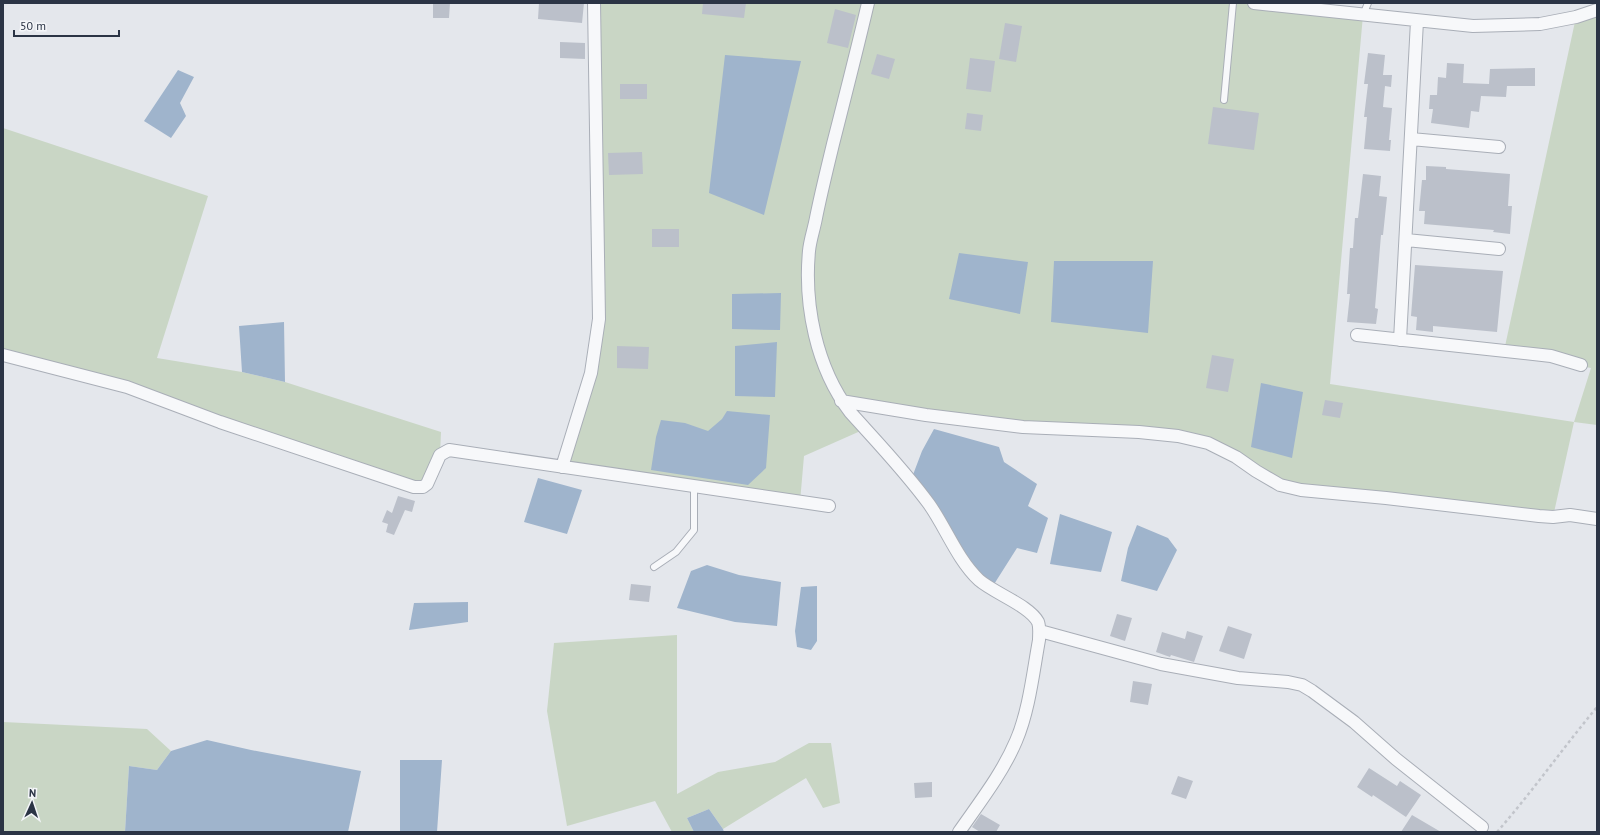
<svg xmlns="http://www.w3.org/2000/svg" width="1600" height="835" font-family="'PT Sans',sans-serif">
	<style>
		.green { fill: #c9d6c5 }
		.water { fill: #9fb4cc }
		.building { fill: #bbc0ca }
		.lines { fill: none; stroke-linecap: round; stroke-linejoin: round }
		.service-casing { stroke: #a9aeb7; stroke-width: 8 }
		.minor-casing { stroke: #a9aeb7; stroke-width: 14 }
		.path { stroke: #c2c5cb; stroke-width: 2.5; stroke-dasharray: 3 3; stroke-linecap: butt }
		.service { stroke: #f7f8fa; stroke-width: 6 }
		.minor { stroke: #f7f8fa; stroke-width: 12 }
	</style>
	<rect width="100%" height="100%" fill="#e4e7ec"/>
	<path class="green" d="M594,3H1254L1363,15L1330,384L1574,422L1591,368L1504,351L1576,17L1597,10V425L1574,422L1553,517L1301,490L1208,443L1023,427L842,401L865,429L804,456L800,502L562,467L596,347Z
		M3,128L208,196L157,358L242,372L285,382L441,432L440,455L423,487L220,422L3,355Z
		M677,635V794L718,772L775,762L809,743H831L840,803L823,808L806,778L723,829L709,809L687,818L694,832H672L655,801L567,826L547,711L554,643Z
		M3,722L147,729L171,751L157,770L129,766L125,832H3Z"/>
	<path class="water" d="M725,55L801,61L764,215L709,193Z
		M178,70L194,77L180,103L186,116L171,138L144,121Z
		M959,253L1028,262L1020,314L949,299Z
		M1054,261H1153L1148,333L1051,322Z
		M781,293L780,330L732,329V294Z
		M284,322L285,382L242,372L239,326Z
		M777,342L775,397L735,396V346Z
		M1261,383L1303,392L1292,458L1251,447Z
		M727,411L770,415L766,468L748,485L651,470L656,437L661,420L685,423L708,431L722,419Z
		M934,429L999,447L1004,462L1037,484L1028,506L1048,518L1037,553L1017,548L991,589L911,480L922,451Z
		M538,478L582,490L567,534L524,522Z
		M1060,514L1112,532L1101,572L1050,564Z
		M1137,525L1168,538L1177,550L1157,591L1121,581L1128,548Z
		M707,565L739,575L781,582L777,626L735,622L677,608L691,571Z
		M817,586V641L811,650L797,647L795,631L801,587Z
		M468,602V622L409,630L414,603Z
		M207,740L251,750L361,771L348,832H125L129,766L157,770L171,751Z
		M400,760H442L437,832H400Z
		M709,809L723,829L724,832H694L687,818Z"/>
	<path class="building" d="M433,3H450L449,18H433Z
		M539,3H584L582,23L538,19Z
		M703,3H746L744,18L702,14Z
		M835,9L856,15L848,48L827,43Z
		M1005,23L1022,26L1016,62L999,59Z
		M560,42L585,43V59L560,58Z
		M1368,53L1385,55L1383,75H1392L1391,87L1385,86L1383,107L1392,108L1389,140H1391L1390,151L1364,149L1367,117H1364L1368,84H1364Z
		M877,54L895,59L889,79L871,74Z
		M970,58L995,61L991,92L966,89Z
		M1447,63L1464,64L1463,83L1489,84L1490,69L1535,68V86H1507L1506,97L1481,96L1479,112L1471,111L1469,128L1431,123L1433,109H1429L1430,95H1437L1438,77L1446,78Z
		M620,84H647V99H620Z
		M1213,107L1259,113L1254,150L1208,144Z
		M967,113L983,115L981,131L965,129Z
		M642,152L643,174L609,175L608,153Z
		M1426,166L1446,167V169L1510,174L1508,206H1512L1510,234L1493,232L1494,230L1424,224L1425,211H1419L1422,180H1426Z
		M1363,174L1381,176L1379,196L1387,197L1383,235H1381L1375,308L1378,309L1376,324L1347,322L1350,294H1347L1350,248H1353L1355,218H1358Z
		M652,229H679V247H652Z
		M1415,265L1503,271L1497,332L1433,326V332L1416,330L1417,317L1411,316Z
		M617,346L649,347L648,369L617,368Z
		M1212,355L1234,359L1228,392L1206,388Z
		M1325,400L1343,403L1340,418L1322,415Z
		M398,496L415,501L412,512L405,510L394,535L386,532L388,524L382,522L387,510L392,513Z
		M631,584L651,586L649,602L629,600Z
		M1117,614L1132,618L1125,641L1110,636Z
		M1228,626L1252,634L1244,659L1219,651Z
		M1187,631L1203,636L1194,662L1171,655L1170,657L1156,652L1162,632L1185,639Z
		M1133,681L1152,684L1148,705L1130,702Z
		M1369,768L1397,786L1400,781L1421,795L1406,817L1373,795L1372,797L1357,787Z
		M1178,776L1193,781L1186,799L1171,794Z
		M932,782V797L915,798L914,783Z
		M981,814L1000,825L996,832H980L972,827Z
		M1412,815L1441,832H1401Z"/>
	<g class="lines">
		<g class="service-casing">
			<path id="service" d="M1363,15L1368,3
				M1224,100L1233,3
				M654,567L676,552L694,530V486"/>
		</g>
		<g class="minor-casing">
			<path id="minor" d="M868,3C857,50 845,97 833,144C827,169 821,193 816,218C814,229 810,240 809,251C804,305 816,367 850,412C877,442 905,471 929,504C946,528 957,559 979,580C994,593 1030,606 1038,622C1040,627 1039,634 1039,640C1033,673 1029,711 1016,741C1002,774 979,803 959,832
				M1254,3L1473,26L1540,24L1576,17L1597,10
				M1411,139L1499,147
				M1406,240L1499,249
				M1357,335L1551,356L1581,365
				M1400,340L1417,21
				M3,355L127,387L220,422L414,487H423L427,484L440,455L449,450L829,506
				M841,401L926,415L1023,427L1139,432L1178,436L1208,443L1236,457L1256,471L1280,485L1301,490L1386,498L1539,516L1553,517L1570,515L1597,519
				M562,467L591,373L599,319L594,3
				M1040,631L1161,664L1238,678L1288,682L1302,685L1312,691L1354,722L1396,759L1482,827"/>
		</g>
		<path class="path" d="M1497,832C1532,792 1563,748 1597,707"/>
		<use href="#service" class="service"/>
		<use href="#minor" class="minor"/>
	</g>
	<rect width="1600" height="835" fill="none" stroke="#2b3445" stroke-width="8"/>
	<g transform="translate(32 803) rotate(3)" stroke="#f4f6f9" stroke-width="3" paint-order="stroke">
	<path d="M0-3L7 15L0 10L-7 15Z" fill="#2b3445"/>
	<text y="-6" font-size="11" font-weight="bold" text-anchor="middle" fill="#2b3445">N</text>
	</g>
	<path d="M14 30v6h105v-6" fill="none" stroke="#2b3445" stroke-width="2"/>
	<text x="20" y="30" font-size="12" fill="#2b3445" stroke="#f4f6f9" stroke-width="3" paint-order="stroke">50 m</text>
</svg>
